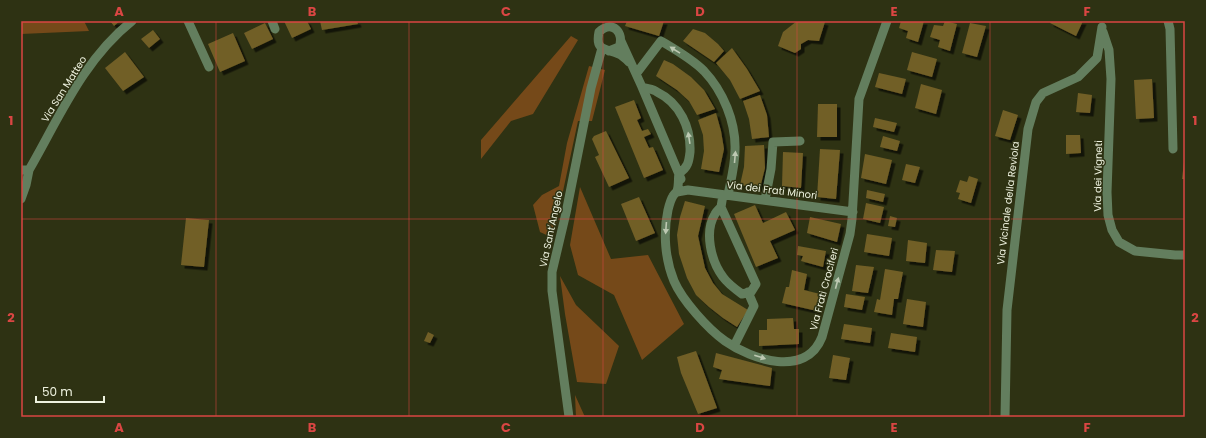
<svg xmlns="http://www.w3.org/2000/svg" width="1206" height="438" font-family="Poppins,sans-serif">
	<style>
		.green { fill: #754919 }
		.building { fill: #715e27; filter: url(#shadow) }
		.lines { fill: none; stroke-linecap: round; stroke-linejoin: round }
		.minor { stroke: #637e5e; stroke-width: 9 }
		.oneway { fill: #bdc9b2 }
		.grid { fill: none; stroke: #da4643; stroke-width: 1; stroke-opacity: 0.55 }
		.labels { text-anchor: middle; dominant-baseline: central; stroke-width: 3; stroke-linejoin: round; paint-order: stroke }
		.street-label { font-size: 10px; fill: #eef2df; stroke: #2e3213 }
		.neatline { fill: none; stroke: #da4643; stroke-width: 1.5 }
		.grid-label { font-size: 13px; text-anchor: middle; font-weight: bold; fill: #da4643 }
	</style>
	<defs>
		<filter id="shadow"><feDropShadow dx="3.5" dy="3.5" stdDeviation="0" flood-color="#0009"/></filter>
	</defs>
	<rect width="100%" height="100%" fill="#2e3213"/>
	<path class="green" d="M21,21H84L89,31L21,34Z
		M571,36L578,40L533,114L511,121L481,159V140Z
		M589,66L605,70L592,121H578L553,238L540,232L533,205L542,195L559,186L567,143Z
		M580,187L611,259L648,255L684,324L642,360L614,295L578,275L570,245Z
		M560,276L576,305L619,346L606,384L577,382L565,314Z
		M575,395L585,417H576Z"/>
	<path class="building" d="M110,21H120L114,26Z
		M284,21H307L311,29L292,38Z
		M320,21H357L358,24L322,30Z
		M627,21H664L659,36L625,26Z
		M797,21H821L825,22L819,41L808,40L801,44V49L795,53L778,46L783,32Z
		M901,21H924L918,42L906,38L908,31L899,28Z
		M945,21L957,24L950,51L938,47L940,40L930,37L934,25L943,26Z
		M1051,21H1083L1076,36L1050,23Z
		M265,23L273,39L252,49L244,33Z
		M970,23L986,26L977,57L962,53Z
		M693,29L705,33L718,44L724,51L714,62L683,41Z
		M153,30L160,39L149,48L141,39Z
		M233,33L245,61L220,72L208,44Z
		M732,48L747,69L760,91L740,99L730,80L716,63Z
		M125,52L144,77L123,91L105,68Z
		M912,52L937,59L932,77L907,70Z
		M664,60L673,64L691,77L704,90L715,109L697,115L689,101L677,90L656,76Z
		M879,73L906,79L902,94L875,87Z
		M1152,79L1154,118L1136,119L1134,80Z
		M921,84L942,90L936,114L915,108Z
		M1078,93L1092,95L1090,113L1076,112Z
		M760,95L767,115L769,137L752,139L749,119L743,101Z
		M634,100L641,118L637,120L642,131L648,129L651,134L644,137L649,148L653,147L663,170L644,178L615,107Z
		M818,104H837V137H817Z
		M1003,110L1018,115L1010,140L995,136Z
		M716,113L721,131L724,149L719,172L701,169L704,151L703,135L698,120Z
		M875,118L897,123L894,132L873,127Z
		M606,131L629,178L609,187L595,157L599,155L592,139L594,136Z
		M1066,135H1080L1081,153L1066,154Z
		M883,136L900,141L897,151L880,147Z
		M764,145L765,168L760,188L740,185L744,167L745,146Z
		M820,149L840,150L836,199L817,197Z
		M783,152L803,153L801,188L782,186Z
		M865,154L892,160L886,184L861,178Z
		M1184,162H1185V179H1182Z
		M906,164L920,167L915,183L902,180Z
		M969,176L978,179L971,203L958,199L960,193L956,192L960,180L967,182Z
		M867,190L885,194L883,202L866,198Z
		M639,197L655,233L636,241L621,204Z
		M685,201L705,206L698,236L705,268L713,283L722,294L748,310L737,327L723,318L709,307L696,295L687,278L679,254L677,235L680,217Z
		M866,203L884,207L880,223L863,219Z
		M755,205L763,223L786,212L795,230L770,241L778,258L756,267L734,214Z
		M890,216L897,218L895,227L888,226Z
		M810,217L841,224L837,242L807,233Z
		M186,218L209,220L204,267L181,265Z
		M867,234L892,238L889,256L864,252Z
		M908,240L927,243L925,263L906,261Z
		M798,246L826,251L823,267L801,261L803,256L797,255Z
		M936,250L955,251L952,272L933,270Z
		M856,265L874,267L868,293L852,291Z
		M885,269L903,272L898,299H894L892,315L874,312L877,299L880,300Z
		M792,270L807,274L804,290L820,294L817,311L782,303L786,287H789Z
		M846,294L865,297L862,310L844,307Z
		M907,299L926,302L923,327L903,324Z
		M793,318L794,329H799V344L759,346V330H767V319Z
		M844,324L872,328L870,343L841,339Z
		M428,332L434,335L430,343L424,341Z
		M891,333L917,337L915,352L888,348Z
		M696,351L717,408L698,414L681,373L677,357Z
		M716,353L772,368L770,386L719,379L722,370L713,367Z
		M833,355L850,358L846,380L829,378Z"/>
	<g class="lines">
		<path class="minor" d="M188,21L209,67
			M272,21L275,29
			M1168,21L1170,29L1173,149
			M1103,32L1109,50L1111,79L1107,192L1108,215L1112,230L1119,242L1135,251L1175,255H1185
			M621,41L642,87L681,179
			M609,51L619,47C625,33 612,19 599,32C595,51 605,48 619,54C623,56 626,59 629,62
			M636,74L661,41C676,50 692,59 704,71C723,91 736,122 735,150C735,165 731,180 728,195
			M642,87C647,89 653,89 657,92C680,103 691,128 690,152C689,161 688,168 679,173
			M21,170H29C59,118 83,60 132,21
			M679,173C678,179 679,186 677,191C676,193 674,194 673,196C671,199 669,206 668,210C663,233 665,259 674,281C682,300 708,329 725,341C752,360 806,378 822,337L850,234L852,219L859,99L887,21
			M677,192L688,190L853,212
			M21,199L26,185L29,170
			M765,200L771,169L773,142L800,141
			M721,207C719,209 716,212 715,214C704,232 711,261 723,277C728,284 735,289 742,294L751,292L756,284L721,207L723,195
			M734,346L754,306L748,292
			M569,417L552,291V272L566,213L591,88L602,48
			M1005,417L1007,310L1028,129L1036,102L1043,93L1078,77L1097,58L1102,27"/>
	</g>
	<defs><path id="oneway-solid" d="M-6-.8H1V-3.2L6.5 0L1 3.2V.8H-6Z"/></defs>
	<g class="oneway">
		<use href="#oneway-solid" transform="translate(675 50) rotate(-148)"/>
		<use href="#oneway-solid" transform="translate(689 138) rotate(-99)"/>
		<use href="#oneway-solid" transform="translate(735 157) rotate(-85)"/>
		<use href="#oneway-solid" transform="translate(666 228) rotate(94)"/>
		<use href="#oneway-solid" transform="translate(837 283) rotate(-75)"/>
		<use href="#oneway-solid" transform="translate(760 357) rotate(18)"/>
	</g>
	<path class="grid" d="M216,21V417M409,21V417M603,21V417M797,21V417M990,21V417M21,219H1185"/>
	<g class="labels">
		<g class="street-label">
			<text transform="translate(64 89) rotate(-58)">Via San Matteo</text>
			<text transform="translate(1098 176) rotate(-89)">Via dei Vigneti</text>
			<text transform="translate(772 190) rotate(7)">Via dei Frati Minori</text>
			<text transform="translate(1008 203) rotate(-83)">Via Vicinale della Reviola</text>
			<text transform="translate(551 229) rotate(-78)">Via Sant'Angelo</text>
			<text transform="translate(824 289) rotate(-75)">Via Frati Crociferi</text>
		</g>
	</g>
	<rect width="1206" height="438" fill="none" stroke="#2e3213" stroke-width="44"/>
	<path d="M36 396v6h68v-6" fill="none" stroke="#eef2df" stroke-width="2"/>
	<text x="42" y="396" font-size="12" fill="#eef2df" stroke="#2e3213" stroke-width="3" paint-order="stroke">50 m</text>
	<rect x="22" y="22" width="1162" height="394" class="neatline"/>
	<g class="grid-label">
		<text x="119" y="16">A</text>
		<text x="312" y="16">B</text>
		<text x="506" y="16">C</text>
		<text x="700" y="16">D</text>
		<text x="894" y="16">E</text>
		<text x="1087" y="16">F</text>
		<text x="11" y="125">1</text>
		<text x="1195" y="125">1</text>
		<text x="11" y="322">2</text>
		<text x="1195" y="322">2</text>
		<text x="119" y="432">A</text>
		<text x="312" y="432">B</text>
		<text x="506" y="432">C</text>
		<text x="700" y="432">D</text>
		<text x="894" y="432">E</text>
		<text x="1087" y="432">F</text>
	</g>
</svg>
